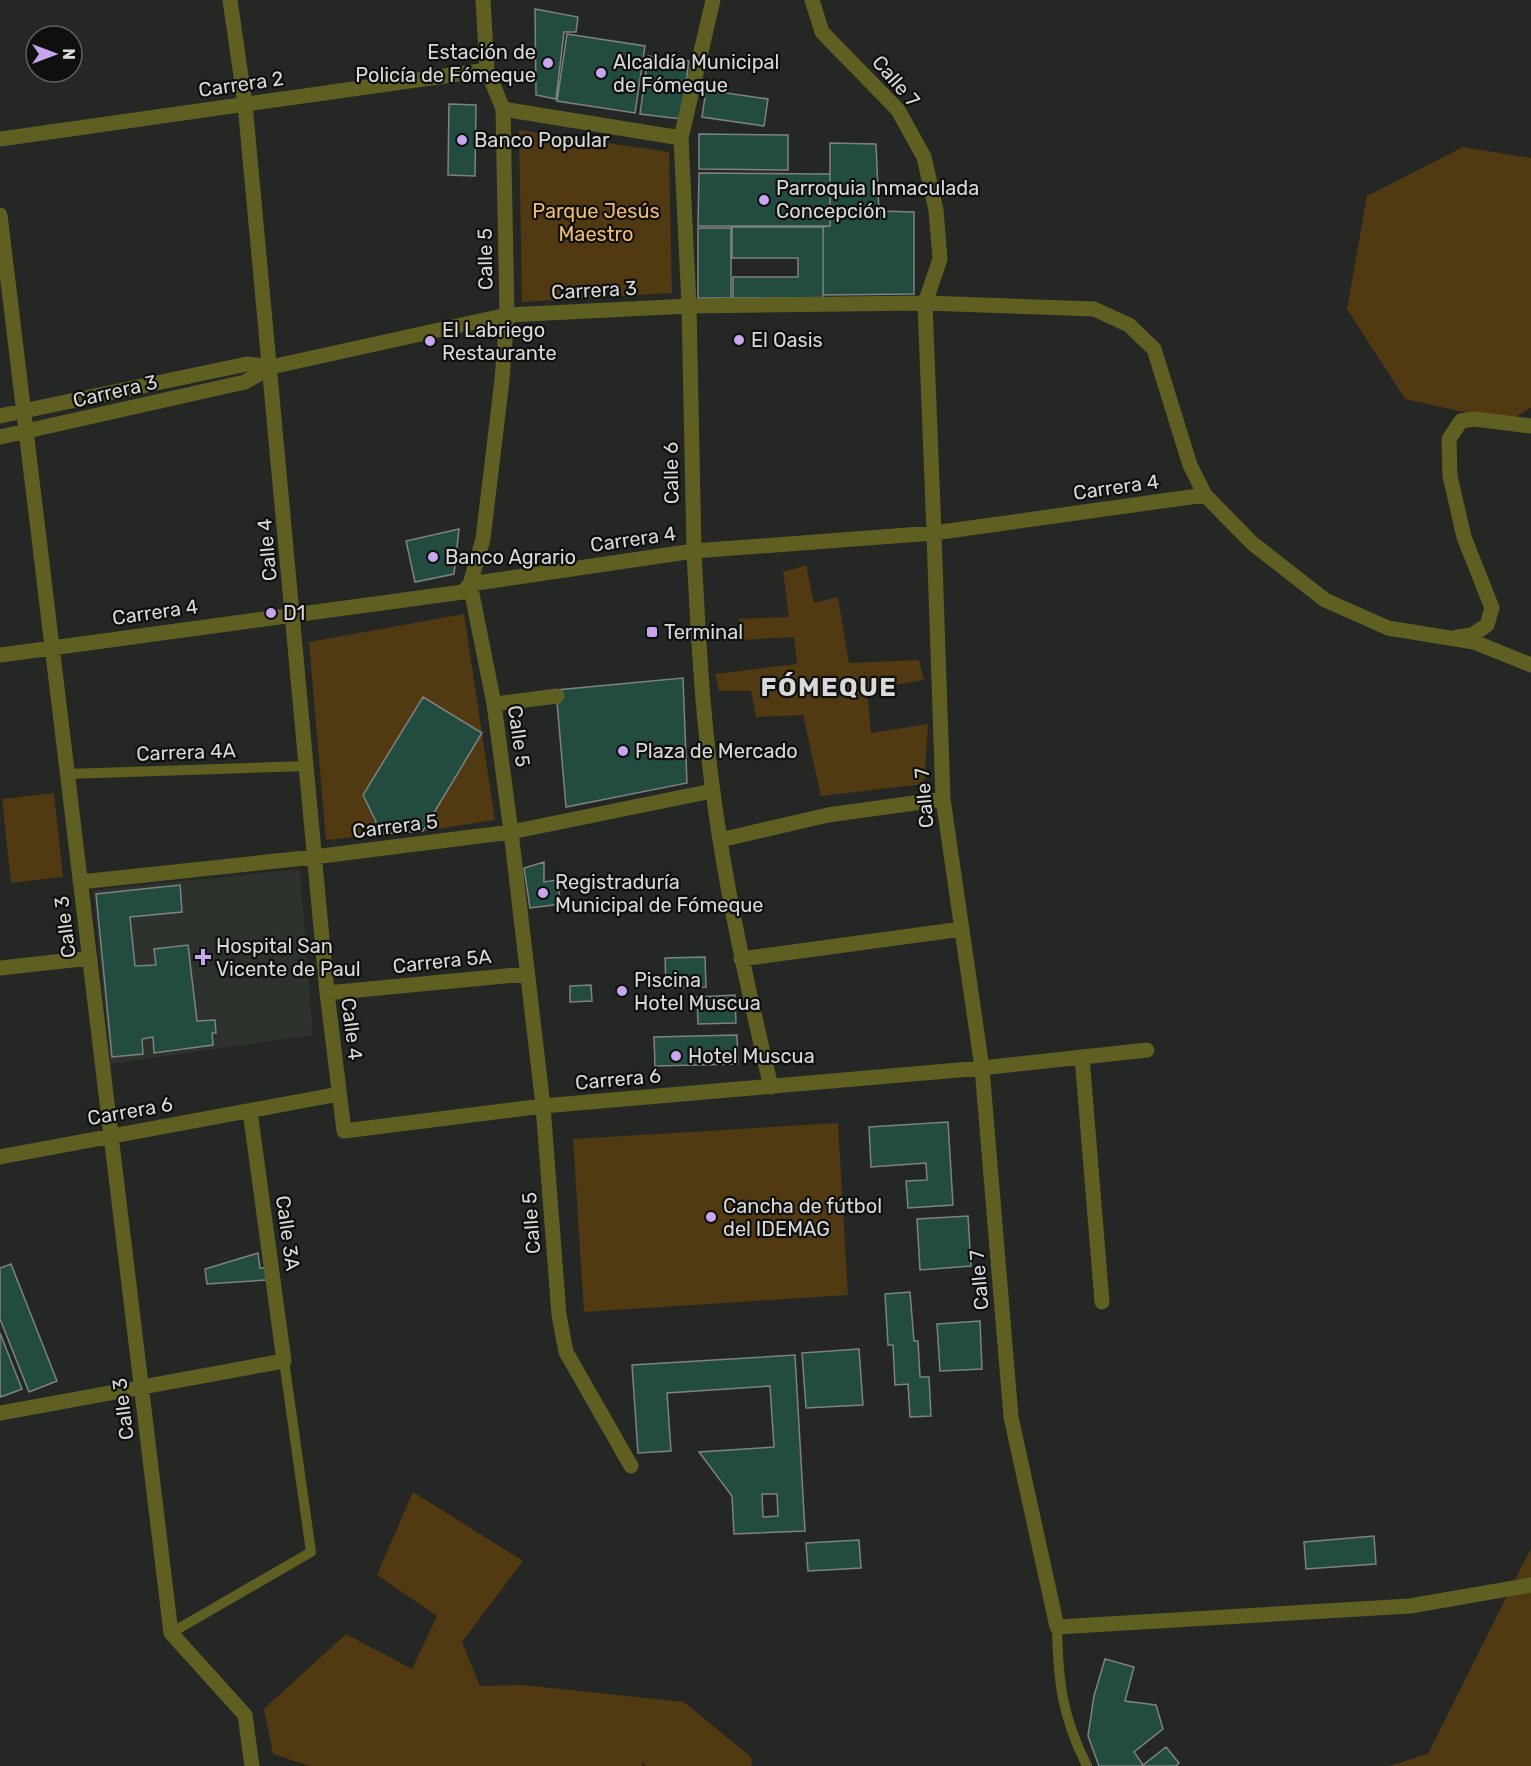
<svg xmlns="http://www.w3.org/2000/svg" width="1531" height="1766" font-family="Rubik,sans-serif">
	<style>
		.built { fill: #2d322c }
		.green { fill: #513911 }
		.building { fill: #234c41; stroke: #7e8281; stroke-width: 1.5; fill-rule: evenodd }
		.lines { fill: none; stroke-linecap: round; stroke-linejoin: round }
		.service { stroke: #5f5f21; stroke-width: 10 }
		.minor { stroke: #5f5f21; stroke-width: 15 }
		.tertiary { stroke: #5f5f21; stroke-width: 15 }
		.poi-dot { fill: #c7a6ef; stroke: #0f0f0e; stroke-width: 2 }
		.labels { text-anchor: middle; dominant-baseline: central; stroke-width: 4.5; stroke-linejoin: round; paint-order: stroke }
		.poi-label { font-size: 20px; fill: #d8d9d8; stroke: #0f0f0e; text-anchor: start }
		.street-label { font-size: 20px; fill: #d8d9d8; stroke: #0f0f0e }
		.park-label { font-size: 20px; fill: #f5bc65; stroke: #0f0f0e }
		.district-label { font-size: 26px; font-weight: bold; letter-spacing: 1.5px; fill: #d8d9d8; stroke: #0f0f0e }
	</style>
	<rect width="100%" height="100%" fill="#252725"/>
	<path class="built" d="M300,869L313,1035L110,1064L93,890Z"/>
	<path class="green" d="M519,130L669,152L672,293L522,302Z
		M1463,147L1531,158V407L1508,422L1405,399L1347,309L1367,196Z
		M806,565L814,603L838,597L849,663L919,660L924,680L867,689L871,733L928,724L924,784L821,796L803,715L756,717L751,691H719L715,674L797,664L794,637L742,640L739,619L789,617L783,572Z
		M464,614L495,820L423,831L482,733L423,697L363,795L382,834L326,840L309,642Z
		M54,793L63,877L11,883L2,799Z
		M838,1123L848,1295L584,1312L573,1139Z
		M413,1492L523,1561L462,1642L480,1686L523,1685L684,1702L751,1757L752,1766H647L642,1763V1766H310L273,1754L264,1709L346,1634L412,1669L437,1616L377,1575Z
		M1531,1548V1766H1388L1428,1754Z"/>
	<path class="building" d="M535,9L578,17L576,32H564L556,99L536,95Z
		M567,34L645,46L635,113L557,101Z
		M648,56L689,61L681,119L640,114Z
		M706,90L768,99L764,126L702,117Z
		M449,104L476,105L475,176L448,175Z
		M699,134L788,135V170L699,169Z
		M830,143L876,144L879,211L914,212V294L823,295V227L830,226Z
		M699,173L830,174V226H698Z
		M732,227H823V298H733V277H798V258H732Z
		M698,228H731V298H698Z
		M459,529L454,574L415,582L406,541Z
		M683,678L687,783L566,807L556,690Z
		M423,697L482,733L423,831L382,834L363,795Z
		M544,862V882L557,880L561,904L530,908L524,868Z
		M180,885L182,912L130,917L135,966L156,965L154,949L188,945L197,1021L215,1020L216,1033H212L213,1045L154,1053L153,1037L142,1039L143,1054L112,1057L96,894Z
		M705,957L706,987L666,988L665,958Z
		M591,985L592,1001L570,1002V986Z
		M735,995L736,1023L698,1024L697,997Z
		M737,1035L738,1064L655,1066L654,1037Z
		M948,1122L953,1205L908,1208L906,1181L927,1180L926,1163L871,1167L869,1127Z
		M968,1216L971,1266L920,1270L917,1219Z
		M258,1253L260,1268H265L266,1280L207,1284L205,1269Z
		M11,1264L57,1381L29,1392L0,1319V1268Z
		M910,1292L914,1341H918L920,1377H929L931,1416L910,1417L908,1384L895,1385L893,1345H888L885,1294Z
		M980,1321L982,1369L940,1371L937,1324Z
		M0,1333L22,1389L1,1397L0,1393Z
		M859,1349L863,1405L806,1408L802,1353Z
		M795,1355L805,1531L734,1534L732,1496L699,1452L774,1447L770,1386L667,1393L671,1451L638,1453L632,1365ZM762,1494H777L778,1516L763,1517Z
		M1374,1536L1376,1564L1306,1569L1304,1542Z
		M859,1540L861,1568L808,1571L806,1543Z
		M1105,1659L1134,1667L1125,1701L1156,1705L1163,1729L1134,1752L1143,1765L1166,1747L1179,1763L1176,1766H1099L1088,1736L1094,1696Z"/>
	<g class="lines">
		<path class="service" d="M67,774L306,766
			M1057,1627C1058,1682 1062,1716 1087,1766
			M171,1633L311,1552L284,1361"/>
		<path class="minor" d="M230,0L245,104L327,993L344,1131L543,1106L982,1068L1147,1050
			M483,0L487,70
			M681,138L713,0
			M0,215L171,1633L245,1715L252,1766
			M925,303L1094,309L1129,325L1154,349L1190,465L1205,495L1252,543L1325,600L1388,628L1474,642L1531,665
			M0,416L247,364L271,367
			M0,437L245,382L271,367L507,315L502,380L483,539L470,584L494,704L511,832L543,1106L559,1315L566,1352L631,1466
			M1205,495L934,533L943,799L982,1068L1011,1417L1057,1627L1410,1606L1531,1585
			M1457,637L1472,635L1487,625L1492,608L1464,537L1450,476L1449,439L1461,421L1474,419L1531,426
			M0,655L463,592L470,584L694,551C698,631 702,712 713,792C726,891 748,989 771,1087
			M494,704L557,696
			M720,840L828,815L943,799
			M80,882L314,857L511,832L712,791
			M741,959L962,929
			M0,968L90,958
			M327,993L526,974
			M1082,1057L1102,1302
			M0,1157L339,1094
			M0,1413L284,1361L250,1111"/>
		<path class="tertiary" d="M503,109L681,138L689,306L694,551L934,533L925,303L940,259L936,210L924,157L898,110L822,32L812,0
			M0,139L487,70L503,109L507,315L689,306L925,303"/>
	</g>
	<g class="poi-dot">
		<circle cx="548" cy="63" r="6"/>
		<circle cx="601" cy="73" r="6"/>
		<circle cx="462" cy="140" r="6"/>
		<circle cx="764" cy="200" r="6"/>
		<circle cx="739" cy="340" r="6"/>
		<circle cx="430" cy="341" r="6"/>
		<circle cx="433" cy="557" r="6"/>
		<circle cx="271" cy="613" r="6"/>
		<rect x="646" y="626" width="12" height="12" rx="3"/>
		<circle cx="623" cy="751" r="6"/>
		<circle cx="543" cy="893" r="6"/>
		<path d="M200 948h6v6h6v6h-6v6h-6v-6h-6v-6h6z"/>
		<circle cx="622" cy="991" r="6"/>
		<circle cx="676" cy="1056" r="6"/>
		<circle cx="711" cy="1217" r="6"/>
	</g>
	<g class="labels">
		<g class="poi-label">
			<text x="536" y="52" text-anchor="end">Estación de<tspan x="536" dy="23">Policía de Fómeque</tspan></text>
			<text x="613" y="62">Alcaldía Municipal<tspan x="613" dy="23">de Fómeque</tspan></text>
			<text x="474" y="140">Banco Popular</text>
			<text x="776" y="188">Parroquia Inmaculada<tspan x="776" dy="23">Concepción</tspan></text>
			<text x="442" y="330">El Labriego<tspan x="442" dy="23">Restaurante</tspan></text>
			<text x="751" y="340">El Oasis</text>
			<text x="445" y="557">Banco Agrario</text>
			<text x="283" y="613">D1</text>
			<text x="664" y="632">Terminal</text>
			<text x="635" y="751">Plaza de Mercado</text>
			<text x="555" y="882">Registraduría<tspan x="555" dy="23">Municipal de Fómeque</tspan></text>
			<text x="216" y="946">Hospital San<tspan x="216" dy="23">Vicente de Paul</tspan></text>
			<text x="634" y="980">Piscina<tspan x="634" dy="23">Hotel Muscua</tspan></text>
			<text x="688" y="1056">Hotel Muscua</text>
			<text x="723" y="1206">Cancha de fútbol<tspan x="723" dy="23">del IDEMAG</tspan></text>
		</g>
		<g class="street-label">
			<text transform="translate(896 81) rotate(49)">Calle 7</text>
			<text transform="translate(241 84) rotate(-8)">Carrera 2</text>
			<text transform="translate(485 259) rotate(-91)">Calle 5</text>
			<text transform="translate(594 290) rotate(-3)">Carrera 3</text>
			<text transform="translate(115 391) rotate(-13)">Carrera 3</text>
			<text transform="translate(671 473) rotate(-91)">Calle 6</text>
			<text transform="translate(1116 487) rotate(-8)">Carrera 4</text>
			<text transform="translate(633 539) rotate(-8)">Carrera 4</text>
			<text transform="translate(267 550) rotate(-95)">Calle 4</text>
			<text transform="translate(155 612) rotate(-8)">Carrera 4</text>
			<text transform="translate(519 736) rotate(82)">Calle 5</text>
			<text transform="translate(186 752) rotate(-2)">Carrera 4A</text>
			<text transform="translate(924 798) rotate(-95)">Calle 7</text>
			<text transform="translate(395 826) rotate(-7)">Carrera 5</text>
			<text transform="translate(65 927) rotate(-97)">Calle 3</text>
			<text transform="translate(442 961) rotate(-6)">Carrera 5A</text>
			<text transform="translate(352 1029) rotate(83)">Calle 4</text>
			<text transform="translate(618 1079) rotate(-5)">Carrera 6</text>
			<text transform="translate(130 1111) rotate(-10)">Carrera 6</text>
			<text transform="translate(531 1223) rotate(-94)">Calle 5</text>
			<text transform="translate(288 1233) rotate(82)">Calle 3A</text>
			<text transform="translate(979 1280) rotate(-95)">Calle 7</text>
			<text transform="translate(123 1409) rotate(-97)">Calle 3</text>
		</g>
		<g class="park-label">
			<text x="596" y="211">Parque Jesús<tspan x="596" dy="23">Maestro</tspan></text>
		</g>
		<g class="district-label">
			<text x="829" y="687">FÓMEQUE</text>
		</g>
	</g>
	<g transform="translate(54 54) rotate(90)"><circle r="28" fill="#0f0f0e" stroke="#5f605f" stroke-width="1.5"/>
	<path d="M0-4.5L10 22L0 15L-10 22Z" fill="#c7a6ef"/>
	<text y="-9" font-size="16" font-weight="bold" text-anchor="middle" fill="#d8d9d8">N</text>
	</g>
</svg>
